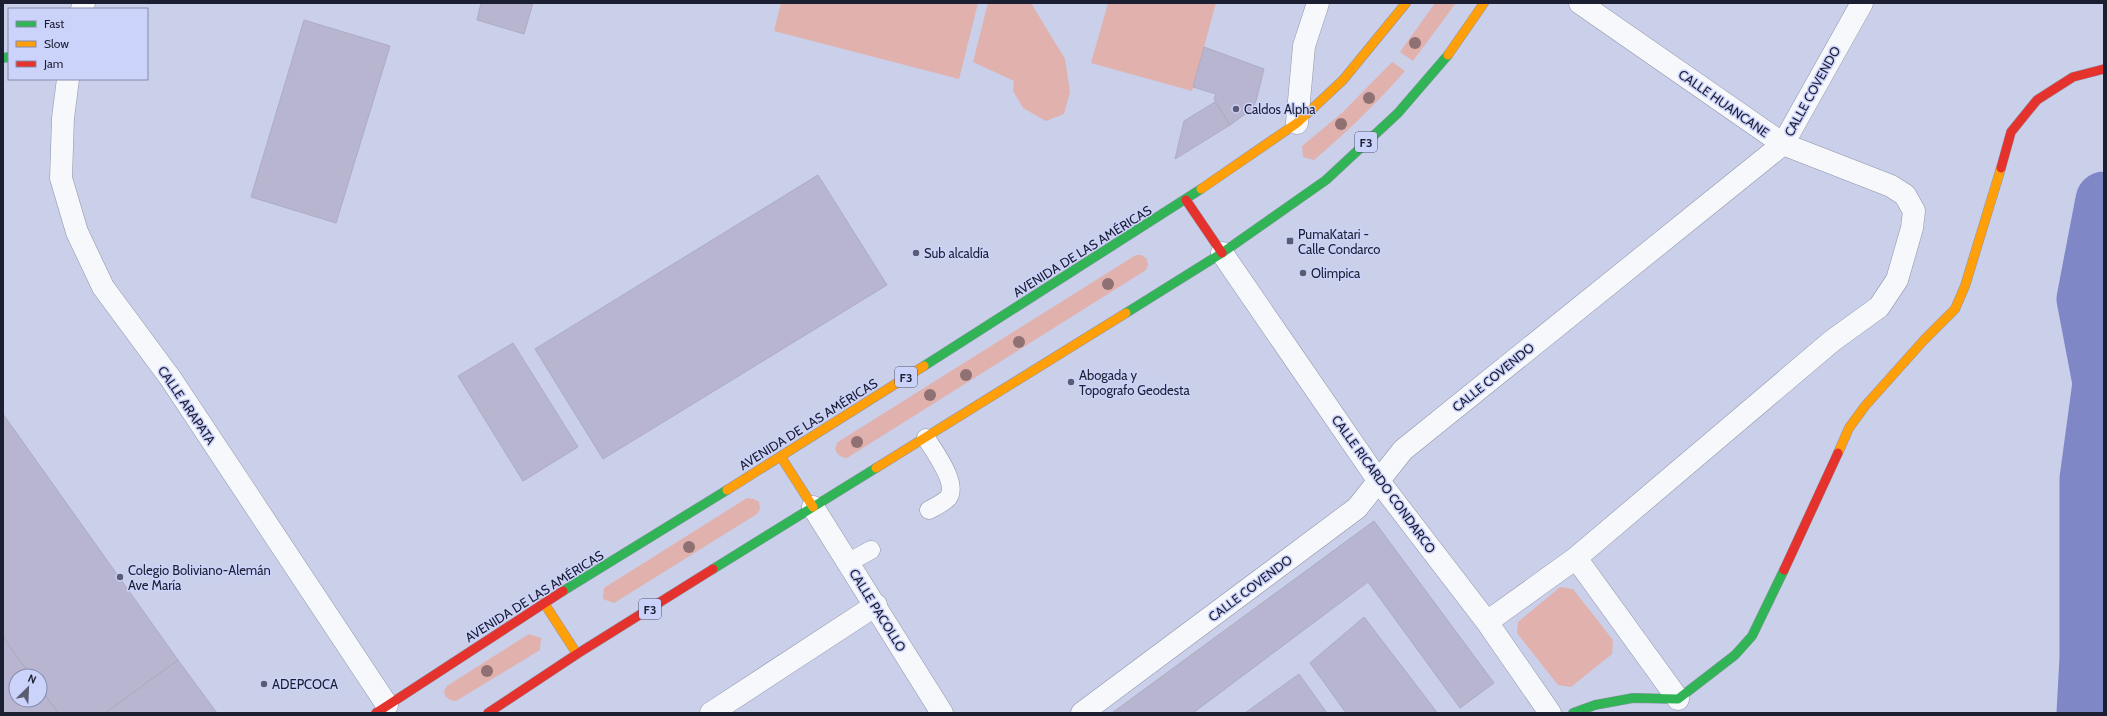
<svg xmlns="http://www.w3.org/2000/svg" width="2107" height="716" font-family="Cabin,sans-serif">
	<style>
		.green { fill: #e1b1ae }
		.lines { fill: none; stroke-linecap: round; stroke-linejoin: round }
		.river { stroke: #8087c7; stroke-width: 57 }
		.building { fill: #b8b5d1; stroke: #adacc1 }
		.lane-casing { stroke: #9094a8; stroke-width: 19 }
		.street-casing { stroke: #9094a8; stroke-width: 23 }
		.fast-casing { stroke: #9094a8; stroke-width: 10 }
		.slow-casing { stroke: #9094a8; stroke-width: 10 }
		.jam-casing { stroke: #9094a8; stroke-width: 10 }
		.path { stroke: #d0d2da; stroke-width: 2.5; stroke-dasharray: 4 2; stroke-linecap: butt }
		.lane { stroke: #f7f8fc; stroke-width: 18 }
		.street { stroke: #f7f8fc; stroke-width: 22 }
		.fast { stroke: #30b455; stroke-width: 9 }
		.slow { stroke: #ff9f0a; stroke-width: 9 }
		.jam { stroke: #e5322d; stroke-width: 9 }
		.tree { fill: #907173 }
		.poi-dot { fill: #595c72; stroke: #ccd3fb; stroke-width: 1.5 }
		.labels { text-anchor: middle; dominant-baseline: central; stroke-width: 3; stroke-linejoin: round; paint-order: stroke }
		.shield { fill: #ccd3fb; stroke: #51546e; stroke-width: 1 }
		.shield-label { font-size: 12px; font-weight: bold; fill: #1c1e31 }
		.street-label { font-size: 13px; fill: #1c1e31; stroke: #ccd3fb }
		.poi-label { font-size: 13px; fill: #1c1e31; stroke: #ccd3fb; text-anchor: start }
	</style>
	<rect width="100%" height="100%" fill="#cacfea"/>
	<path class="green" d="M781,3H978L959,79L774,31Z
		M988,3H1031L1065,59L1070,92L1064,114L1046,121L1023,108L1013,91L1014,81L973,62Z
		M1108,3H1216L1192,91L1091,63Z
		M1435,3H1456L1413,61L1400,52Z
		M1392,62L1405,71C1377,103 1347,132 1314,160L1303,157L1302,146L1343,112Z
		M1136,255H1142L1147,259L1148,265L1146,270L847,458C840,457 837,455 835,448L838,442Z
		M747,498L754,499L759,502L760,509L757,514L614,603L603,599L604,588Z
		M1560,587L1573,589L1613,640L1612,654L1571,687L1558,685L1517,633L1518,622Z
		M529,634L541,638L540,650L456,701L450,700L445,696L444,691L447,686Z"/>
	<g class="lines">
		<path class="river" d="M2085,713L2088,658V479L2101,383L2085,299L2104,200"/>
	</g>
	<path class="building" d="M481,3H533L524,34L477,20Z
		M304,20L390,46L336,223L251,197Z
		M1204,47L1264,69L1256,101L1252,109L1230,125L1214,99L1216,94L1193,87Z
		M1215,102L1230,125L1175,159L1184,121Z
		M818,175L887,285L603,459L535,349Z
		M513,343L578,447L523,481L458,376Z
		M3,414L178,660L105,713H58L40,688V676H31L3,637Z
		M1374,521L1494,683L1460,708L1368,582L1193,713H1112Z
		M1364,617L1436,711V713H1346L1310,663Z
		M3,637L31,676H16V700H40V688L58,713H3Z
		M178,660L217,713H105Z
		M1299,674L1327,713H1245Z"/>
	<g class="lines">
		<g class="lane-casing">
			<path id="lane" d="M926,438C934,451 959,484 948,498C943,503 935,507 929,510
				M849,562L871,550"/>
		</g>
		<g class="street-casing">
			<path id="street" d="M82,9L84,3
				M68,79L63,118L61,178L77,232L103,287L171,379L387,705
				M1297,123L1304,46L1318,3
				M1222,253L1378,480L1487,622L1550,713
				M813,507L942,713
				M1576,558L1678,699
				M1487,622L1576,558L1832,341L1879,307L1897,280L1912,228L1914,211L1905,195L1891,186L1783,144L1580,3
				M711,713L876,605
				M1082,713L1357,508L1403,450L1783,144L1862,3"/>
		</g>
		<g class="fast-casing">
			<path id="fast" d="M3,58L9,57
				M1126,313L1222,253L1326,180L1398,113L1448,55
				M924,366L1201,189
				M713,569L876,468
				M563,591L727,490
				M1573,713L1595,705L1633,698L1678,699L1735,655L1752,636L1784,570"/>
		</g>
		<g class="slow-casing">
			<path id="slow" d="M1448,55L1484,3
				M1201,189L1297,123L1343,80L1406,3
				M1838,453L1849,428L1865,406L1924,340L1955,309L1965,286L2001,168
				M781,457L813,507
				M876,468L1126,313
				M727,490L924,366
				M544,603L577,654"/>
		</g>
		<g class="jam-casing">
			<path id="jam" d="M2001,168L2011,132L2037,100L2073,77L2104,69
				M1186,200L1222,253
				M1784,570L1838,453
				M376,713L563,591
				M488,713L577,654L713,569"/>
		</g>
		<path class="path" d="M1397,57L1406,63"/>
		<use href="#lane" class="lane"/>
		<use href="#street" class="street"/>
		<use href="#fast" class="fast"/>
		<use href="#slow" class="slow"/>
		<use href="#jam" class="jam"/>
	</g>
	<g class="tree">
		<circle cx="1415" cy="43" r="6"/>
		<circle cx="1369" cy="98" r="6"/>
		<circle cx="1341" cy="124" r="6"/>
		<circle cx="1108" cy="284" r="6"/>
		<circle cx="1019" cy="342" r="6"/>
		<circle cx="966" cy="375" r="6"/>
		<circle cx="930" cy="395" r="6"/>
		<circle cx="857" cy="442" r="6"/>
		<circle cx="689" cy="547" r="6"/>
		<circle cx="487" cy="671" r="6"/>
	</g>
	<g class="poi-dot">
		<circle cx="1236" cy="109" r="4"/>
		<rect x="1286" y="237" width="8" height="8" rx="2"/>
		<circle cx="916" cy="253" r="4"/>
		<circle cx="1303" cy="273" r="4"/>
		<circle cx="1071" cy="382" r="4"/>
		<circle cx="120" cy="577" r="4"/>
		<circle cx="264" cy="684" r="4"/>
	</g>
	<g class="labels">
		<g class="shield">
			<rect x="1355" y="132" width="22" height="20" rx="3"/>
			<rect x="895" y="367" width="22" height="20" rx="3"/>
			<rect x="639" y="599" width="22" height="20" rx="3"/>
		</g>
		<g class="shield-label">
			<text x="1366" y="142">F3</text>
			<text x="906" y="377">F3</text>
			<text x="650" y="609">F3</text>
		</g>
		<g class="street-label">
			<text transform="translate(1812 91) rotate(-61)">CALLE COVENDO</text>
			<text transform="translate(1724 103) rotate(35)">CALLE HUANCANE</text>
			<text transform="translate(1082 251) rotate(-32)">AVENIDA DE LAS AMÉRICAS</text>
			<text transform="translate(1493 377) rotate(-39)">CALLE COVENDO</text>
			<text transform="translate(187 405) rotate(56)">CALLE ARAPATA</text>
			<text transform="translate(808 424) rotate(-32)">AVENIDA DE LAS AMÉRICAS</text>
			<text transform="translate(1384 484) rotate(54)">CALLE RICARDO CONDARCO</text>
			<text transform="translate(1250 588) rotate(-37)">CALLE COVENDO</text>
			<text transform="translate(534 596) rotate(-32)">AVENIDA DE LAS AMÉRICAS</text>
			<text transform="translate(878 610) rotate(58)">CALLE PACOLLO</text>
		</g>
		<g class="poi-label">
			<text x="1244" y="109">Caldos Alpha</text>
			<text x="1298" y="234">PumaKatari -<tspan x="1298" dy="15">Calle Condarco</tspan></text>
			<text x="924" y="253">Sub alcaldía</text>
			<text x="1311" y="273">Olimpica</text>
			<text x="1079" y="375">Abogada y<tspan x="1079" dy="15">Topografo Geodesta</tspan></text>
			<text x="128" y="570">Colegio Boliviano-Alemán<tspan x="128" dy="15">Ave María</tspan></text>
			<text x="272" y="684">ADEPCOCA</text>
		</g>
	</g>
	<rect width="2107" height="716" fill="none" stroke="#1c1e31" stroke-width="8"/>
	<rect x="8" y="8" width="140" height="72" fill="#ccd3fb" stroke="#868baa"/>
	<rect x="16" y="21" width="20" height="6" fill="#30b455" stroke="#868baa"/>
	<text x="44" y="28" font-size="12" fill="#1c1e31">Fast</text>
	<rect x="16" y="41" width="20" height="6" fill="#ff9f0a" stroke="#868baa"/>
	<text x="44" y="48" font-size="12" fill="#1c1e31">Slow</text>
	<rect x="16" y="61" width="20" height="6" fill="#e5322d" stroke="#868baa"/>
	<text x="44" y="68" font-size="12" fill="#1c1e31">Jam</text>
	<g transform="translate(28 688) rotate(24)"><circle r="19" fill="#ccd3fb" stroke="#868baa"/>
	<path d="M0-3L7 15L0 10L-7 15Z" fill="#595c72"/>
	<text y="-6" font-size="11" font-weight="bold" text-anchor="middle" fill="#1c1e31">N</text>
	</g>
</svg>
